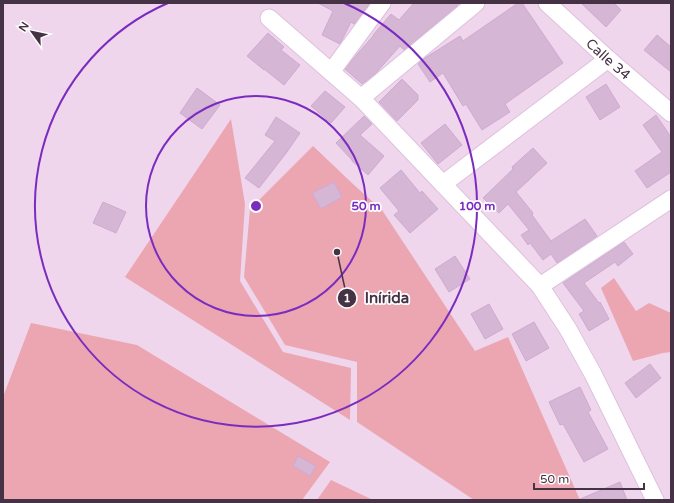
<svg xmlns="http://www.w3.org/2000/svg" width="674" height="503" font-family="'Varela Round',sans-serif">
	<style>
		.residential { fill: #efd6ed }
		.green { fill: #eca6b2 }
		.building { fill: #d5b6d5; stroke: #d0a9d1 }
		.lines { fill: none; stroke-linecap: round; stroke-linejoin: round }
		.minor-casing { stroke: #ddc1dc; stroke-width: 19 }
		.minor { stroke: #fff; stroke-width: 17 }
		.ring { fill: none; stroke: #7b2cbf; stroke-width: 2 }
		.labels { text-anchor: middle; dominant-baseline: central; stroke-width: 3.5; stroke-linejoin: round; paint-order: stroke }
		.street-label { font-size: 14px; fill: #453245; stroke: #fff }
		.centre { fill: #7b2cbf; stroke: #fff; stroke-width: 2 }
		.ring-label { font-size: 12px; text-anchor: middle; font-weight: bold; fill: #7b2cbf; stroke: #fff; stroke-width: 3.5; stroke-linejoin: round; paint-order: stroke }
		.leader { fill: none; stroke: #453245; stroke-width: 1.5 }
		.callout-dot { fill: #453245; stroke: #fff; stroke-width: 1.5 }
		.mark-label { font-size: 12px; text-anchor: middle; font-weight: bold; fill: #fff }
		.callout-label { font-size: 15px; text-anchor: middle; font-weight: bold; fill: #453245; stroke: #fff; stroke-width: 3.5; stroke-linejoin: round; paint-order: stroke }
	</style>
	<rect width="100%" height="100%" fill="#f3e2f2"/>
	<path class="residential" d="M3,3H671V500H3Z"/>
	<path class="green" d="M231,119L245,204L240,281L283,352L351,368L350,420L125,277Z
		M313,146L353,184L382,210L475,351L508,337L580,500H474L357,422V362L285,345L244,277L250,209Z
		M614,278L636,311L649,303L671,313V352L663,353L633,361L601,288Z
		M31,323L137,345L330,462L302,500H3V397Z
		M331,480L373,500H317Z"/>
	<path class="building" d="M318,3H370L354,24L351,22L340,44L322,35L333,11Z
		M414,3H459L455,8L404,50L400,46L375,74L362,84L345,69L352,60L374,35H373L391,14L399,20Z
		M518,3H522L563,63L505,104L510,112L482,130L466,104L463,106L443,73L430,82L418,64L425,58L460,36L463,41Z
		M581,3H614L621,10L606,27Z
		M268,33L284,47L281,50L300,65L284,85L264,69V70L247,56Z
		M657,35L671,47V72L644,50Z
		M402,79L418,95V100L397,121L379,102Z
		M606,84L620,107L600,120L586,97Z
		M197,88L220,105L202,129L180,113Z
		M325,91L345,107L331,123L311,106Z
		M656,115L671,137V172L647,188L635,171L662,152L643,125Z
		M364,116L372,124L360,135L384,156L368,175L352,161V160L336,143Z
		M276,117L300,133L287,152L259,188L245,178L275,141L265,135Z
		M445,124L462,145L438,164L421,143Z
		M533,148L547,163L516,192L533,213L532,215L551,241L585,219L597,236L557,263L551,254L543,260L530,243L528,245L521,235L529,230L508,204L499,213L483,198L513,169L512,167Z
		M401,170L420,193L422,191L438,209L410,233L394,215L399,211L380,188Z
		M334,182L342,197L321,209L312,193Z
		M103,202L126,212L116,233L93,223Z
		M624,242L633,254L618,266L615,262L584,283L599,303L600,302L609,319L589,331L579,314L584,311L563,283Z
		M455,256L470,279L449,292L435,269Z
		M489,304L503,329L485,339L471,314Z
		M534,322L549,348L526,361L512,334Z
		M650,364L661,378L636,398L625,383Z
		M580,387L591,410L588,412L608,449L584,462L563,424L560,425L549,402Z
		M298,456L316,466L310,476L293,466Z
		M620,482L627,500H578Z"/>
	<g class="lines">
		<g class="minor-casing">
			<g id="minor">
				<path id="s1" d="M547,3L608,59L671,113"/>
				<path d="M269,18L361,98L540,286L568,329L593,374L655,500"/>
				<path d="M331,72L382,3"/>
				<path d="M361,98L476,3"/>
				<path d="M443,184L608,59"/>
				<path d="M540,286L671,199"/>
			</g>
		</g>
		<use href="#minor" class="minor"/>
	</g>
	<g class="ring">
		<circle cx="256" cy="206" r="110"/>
		<path d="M344 3A221 221 0 1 1 168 3"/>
	</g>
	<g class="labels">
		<g class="street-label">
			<text stroke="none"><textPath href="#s1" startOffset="83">Calle 34</textPath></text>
		</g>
	</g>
	<circle cx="256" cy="206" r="6" class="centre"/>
	<g class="ring-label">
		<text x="366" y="210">50 m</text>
		<text x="477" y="210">100 m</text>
	</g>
	<path class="leader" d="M337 252L347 298"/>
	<g class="callout-dot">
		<circle cx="337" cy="252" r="4"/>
		<circle cx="347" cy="298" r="10"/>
	</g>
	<g class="mark-label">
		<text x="347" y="302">1</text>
	</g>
	<g class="callout-label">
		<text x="387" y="303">Inírida</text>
	</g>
	<rect width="674" height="503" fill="none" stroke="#453245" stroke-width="8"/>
	<g transform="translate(32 32) rotate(303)" stroke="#ffffff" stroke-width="3" paint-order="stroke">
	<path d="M0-3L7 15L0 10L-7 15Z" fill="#453245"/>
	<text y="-6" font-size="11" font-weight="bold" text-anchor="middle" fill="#453245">N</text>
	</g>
	<path d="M534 483v6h110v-6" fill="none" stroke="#453245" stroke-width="2"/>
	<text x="540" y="483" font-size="12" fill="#453245" stroke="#ffffff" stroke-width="3" paint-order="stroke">50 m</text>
</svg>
